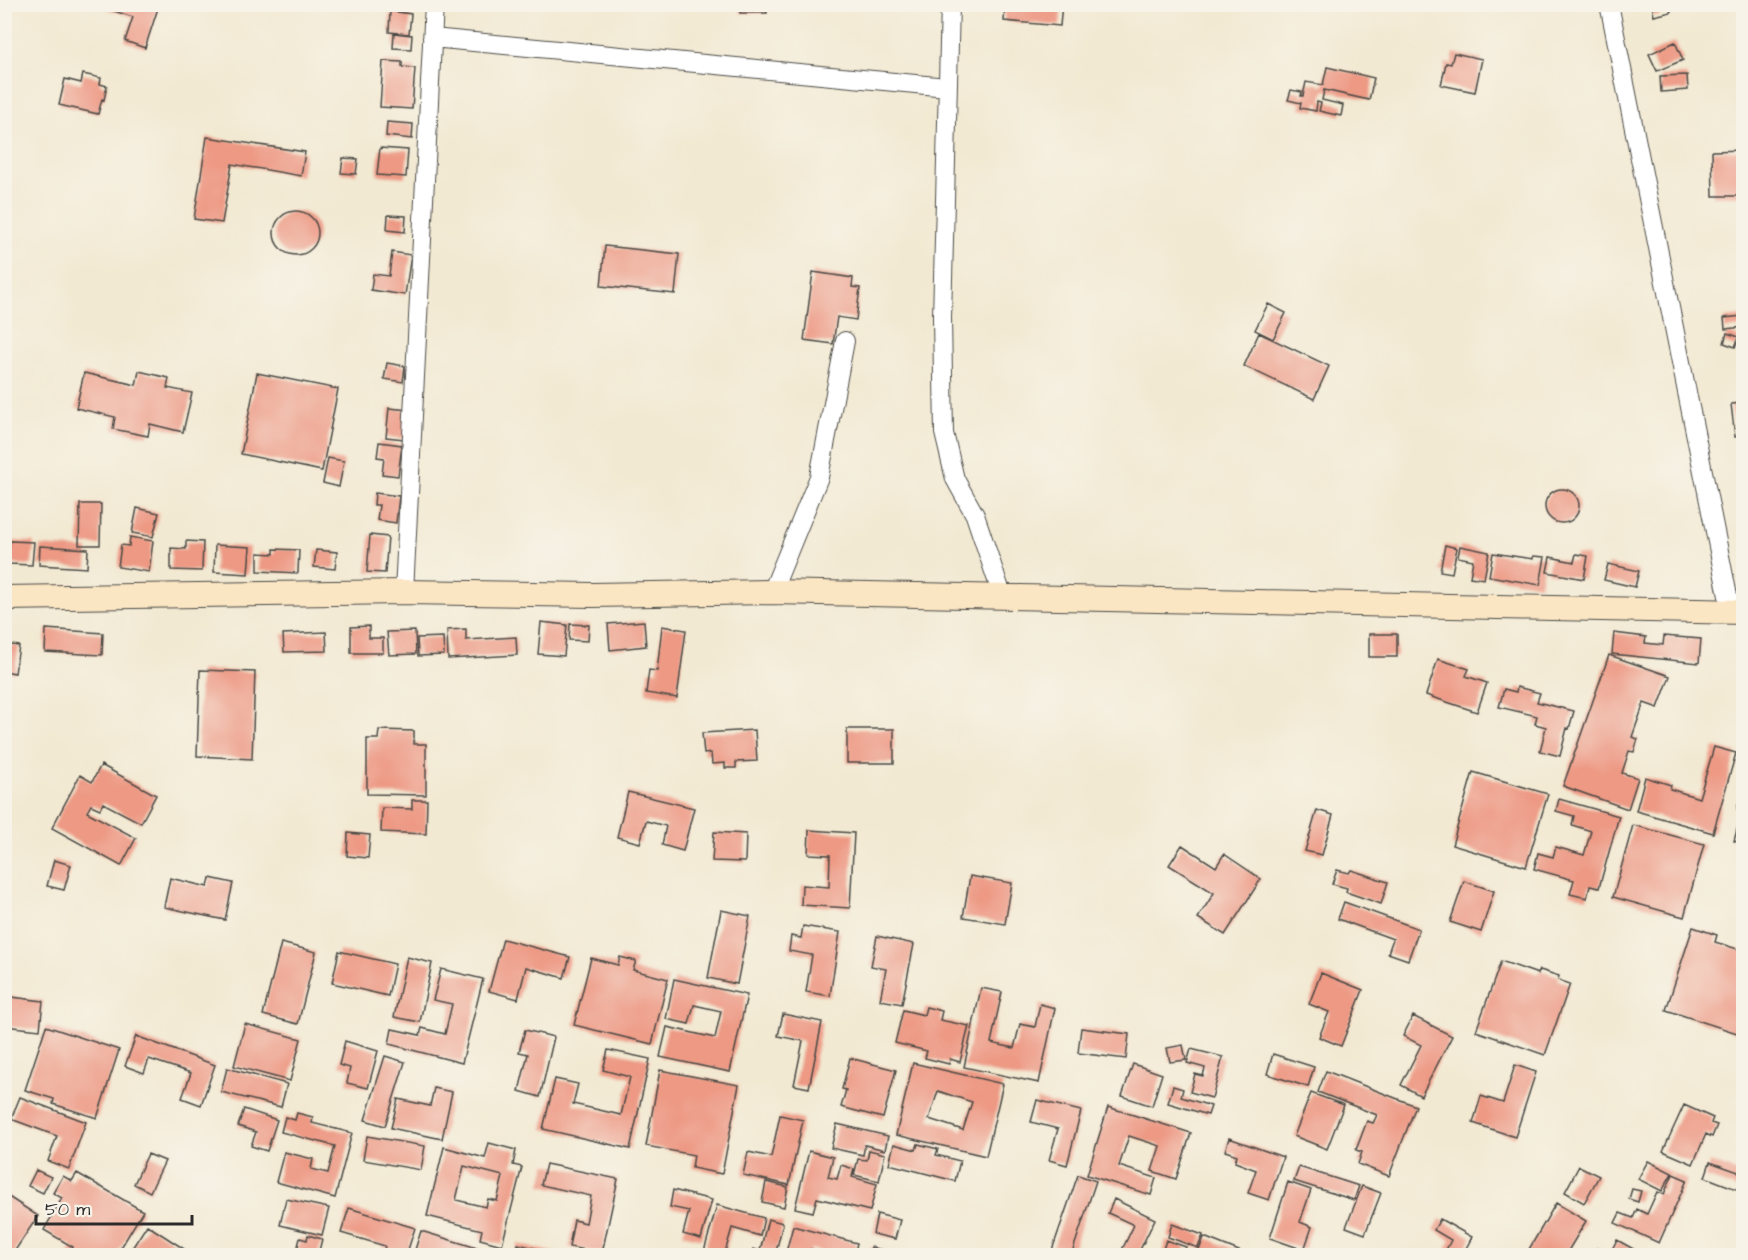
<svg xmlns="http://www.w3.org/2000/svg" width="1748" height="1260" font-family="'Architects Daughter',sans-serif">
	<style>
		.building { fill: #ed9984; fill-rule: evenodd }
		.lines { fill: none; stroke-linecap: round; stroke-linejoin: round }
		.minor-casing { stroke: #494844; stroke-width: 20 }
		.secondary-casing { stroke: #494844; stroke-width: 26 }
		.minor { stroke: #fff; stroke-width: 18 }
		.secondary { stroke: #fbe6c4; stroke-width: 24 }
	</style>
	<rect width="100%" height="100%" fill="#f7f3e8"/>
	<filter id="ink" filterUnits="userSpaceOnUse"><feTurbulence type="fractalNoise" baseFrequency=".0167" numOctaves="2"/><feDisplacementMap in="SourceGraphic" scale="12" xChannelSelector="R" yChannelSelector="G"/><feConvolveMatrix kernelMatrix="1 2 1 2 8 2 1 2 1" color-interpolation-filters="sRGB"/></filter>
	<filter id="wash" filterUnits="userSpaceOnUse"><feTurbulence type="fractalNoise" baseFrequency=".008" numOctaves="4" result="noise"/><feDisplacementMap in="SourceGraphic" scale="24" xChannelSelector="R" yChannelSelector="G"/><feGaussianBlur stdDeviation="1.35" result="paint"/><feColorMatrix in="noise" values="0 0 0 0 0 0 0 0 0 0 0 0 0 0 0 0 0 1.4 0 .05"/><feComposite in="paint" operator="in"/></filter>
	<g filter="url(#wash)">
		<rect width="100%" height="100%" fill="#f2e9d2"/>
		<g id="blocks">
			<path class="building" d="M740,4H805L804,8L767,7V13H740Z
				M1005,4H1062L1060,26L1004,21Z
				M1652,4H1670L1671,12L1654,16Z
				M95,5H159L145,48L125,41L133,17Z
				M390,11L411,14L409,34L389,32Z
				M394,33L412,35L411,49L393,48Z
				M1675,42L1683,60L1657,71L1649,54Z
				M1454,53L1482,59L1475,92L1441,85L1446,63L1451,64Z
				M383,61L402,62V67L415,68L412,109L380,107Z
				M1327,67L1374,78L1369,100L1324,90L1322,100L1343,105L1341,116L1319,111L1321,103L1317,102L1316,111L1300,108L1301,103L1288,100L1291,90L1302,92L1301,96H1303L1306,82L1323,85Z
				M83,74L101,78L100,84L107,86L104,100L102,99L98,114L59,105L65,79L81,83Z
				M1687,75L1688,90L1661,92L1660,76Z
				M387,122L413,124L412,139L386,136Z
				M207,137L305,152L301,176L232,164L222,223L194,219Z
				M380,148L408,150L406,177L377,175Z
				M1744,150V196H1713L1712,151Z
				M343,158L358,159L356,174L341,173Z
				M274 233a22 22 0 1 1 44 0a22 22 0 1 1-44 0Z
				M388,215L406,216L405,232L387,230Z
				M605,246L679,254L675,294L601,286Z
				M392,252L411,255L405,295L371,290L373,274L389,276Z
				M813,272L853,278L852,287L860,288L856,320L837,317L833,344L804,340Z
				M1268,304L1286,313L1273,339L1255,330Z
				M1743,316L1744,327L1725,329L1724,318Z
				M1259,333L1329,366L1314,399L1244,366Z
				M1727,333L1739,337L1735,347L1724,343Z
				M387,363L405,366L403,382L384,379Z
				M139,371L169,378L167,388L192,393L183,432L150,424L148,436L113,429L115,417L76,408L84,373L136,385Z
				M257,373L338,389L322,471L241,454Z
				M1744,403V436L1735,437L1731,404Z
				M389,408L408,410L404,439L386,437Z
				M379,442L402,445L398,476L382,474L384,458L377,457Z
				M328,458L344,461L339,487L323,483Z
				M1545 506a17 17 0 1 1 34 0a17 17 0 1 1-34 0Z
				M375,493L399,496L396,523L377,520L379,505H374Z
				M80,504H101L100,545H79Z
				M137,508L159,513L153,537L132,533Z
				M370,535L388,537L385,573L367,572Z
				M130,537L153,541L149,572L118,567L121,545L129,546Z
				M10,541L34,542L32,565L8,564Z
				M186,541L203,542L202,571L171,570V548L186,549Z
				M215,545L250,547L248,574L214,572Z
				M1445,545L1457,548L1452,573L1440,571Z
				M40,546L88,549L87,568L39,565Z
				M1460,546L1489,552L1484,579L1470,577L1473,560L1458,557Z
				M274,549L299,550L298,573L258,571V553L274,554Z
				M316,550L337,552L335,569L314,567Z
				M1493,553L1533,559V556L1545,557L1540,585L1489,576Z
				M1576,554L1588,556L1584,579L1547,572L1550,557L1574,562Z
				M1608,564L1639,571L1635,587L1604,580Z
				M644,621L646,646L610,650L608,624Z
				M541,622L567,625L564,656L538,654Z
				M570,624L589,625L588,641L569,640Z
				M369,626V638H383V653H351V627Z
				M662,626L686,630L677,698L646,693L649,670L657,671Z
				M46,629L103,633L102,655L45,652Z
				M466,629V640L516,637L517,655L448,659L447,630Z
				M415,631L416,654L389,655L387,632Z
				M326,632L327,651L284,652L283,634Z
				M1614,633L1646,637L1645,643L1663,645L1664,636L1701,639L1699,663L1612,654Z
				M1369,634H1397V657H1369Z
				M443,637L444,655L418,656L417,638Z
				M4,644L19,646L15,673L4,671Z
				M1609,655L1670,676L1658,708L1644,703L1632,737L1638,739L1634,752L1629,751L1622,773L1638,778L1628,809L1563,786Z
				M1438,659L1469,669L1466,676L1487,683L1477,712L1426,695Z
				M200,670L255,672L252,759L197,756Z
				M1517,687L1540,693L1537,702L1574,711L1569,729L1567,728L1560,756L1540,751L1546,727L1535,724L1537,716L1499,707L1504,689L1516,692Z
				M847,729H894V763H847Z
				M379,730L414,731V744H426V795L367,794V739H378Z
				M755,730L757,761L736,762V768H725V763L712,764L711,753L704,754L702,733Z
				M1714,747L1736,753L1713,833L1636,811L1645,777L1671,785L1670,789L1699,798Z
				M101,765L156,795L141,823L103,803L100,809L91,805L87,812L136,838L121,866L52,828L80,775L92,782Z
				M1473,772L1548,794L1526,867L1452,845Z
				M1743,788H1744V844L1734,841L1742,810L1737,809Z
				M628,792L694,808L683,851L662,845L666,826L646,821L640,843L617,837Z
				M1559,799L1619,816L1599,888L1590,886L1587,898L1570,894L1574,880L1534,869L1538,853L1553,857L1556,847L1584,855L1591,831L1572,825L1574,816L1556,811Z
				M412,800H427L426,834L381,832L382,808L412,809Z
				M1317,810L1333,815L1322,855L1305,851Z
				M1633,825L1704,844L1684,917L1613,897Z
				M809,830L854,833L850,908L801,905L802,885L829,887L830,855L808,854Z
				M714,832L746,834L745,862L712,861Z
				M348,833L370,835L368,858L347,856Z
				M1182,845L1216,867L1224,854L1261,879L1225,935L1198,918L1214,893L1169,865Z
				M54,860L71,865L64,890L47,886Z
				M1337,870L1349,873L1351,870L1388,882L1381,904L1346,892L1347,888L1332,884Z
				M970,876L1012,883L1005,924L963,917Z
				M170,878L208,887L210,878L233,883L225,920L164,907Z
				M1464,881L1494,891L1481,932L1450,922Z
				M1344,902L1419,929L1408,960L1388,953L1393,939L1338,919Z
				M721,910L750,916L737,984L708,978Z
				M803,926L840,932L830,996L806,992L812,955L789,951L791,936L801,938Z
				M1693,927L1717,935L1715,942L1744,951L1743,1035L1666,1010Z
				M877,936L914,944L902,1004L880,1000L886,969L871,966Z
				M503,939L570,957L564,978L526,967L518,999L489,991Z
				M281,943L316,952L298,1024L263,1015Z
				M339,951L395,964L388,996L332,983Z
				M407,957L432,963L420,1022L394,1017Z
				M620,957L636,961L633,970L668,979L652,1044L574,1025L591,958L618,965Z
				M1501,961L1538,974L1540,970L1559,976L1558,980L1570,984L1545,1055L1476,1031Z
				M441,969L483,979L462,1063L389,1044L392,1029L420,1035L422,1028L445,1034L452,1004L433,1000Z
				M1321,973L1363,990L1341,1046L1319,1037L1329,1012L1309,1004Z
				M674,979L747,995L730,1072L660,1057L667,1027L715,1038L721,1011L694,1005L689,1024L666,1019Z
				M981,988L1002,992L991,1043L1014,1048L1020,1024L1035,1027L1040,1004L1055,1008L1039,1083L964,1067Z
				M4,996L43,1001L40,1030L4,1026Z
				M926,1007L942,1011L940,1020L969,1026L960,1062L950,1059L949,1064L925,1058L927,1051L895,1043L903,1010L924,1015Z
				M783,1014L822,1022L809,1088L794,1085L803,1041L778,1036Z
				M1413,1016L1452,1036L1421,1096L1401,1085L1421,1045L1403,1036Z
				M245,1024L301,1039L290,1081L234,1066Z
				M46,1026L119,1050L97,1118L53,1104L54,1099L25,1090Z
				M1081,1028L1129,1034L1126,1059L1078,1053Z
				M525,1030L554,1037L540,1097L519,1091L528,1054L519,1052Z
				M136,1036L215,1065L201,1105L182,1098L191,1073L149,1059L144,1073L125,1066Z
				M345,1041L378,1051L368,1088L347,1083L350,1068L339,1065Z
				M1183,1045L1186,1060L1170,1062L1167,1048Z
				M1191,1049L1223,1057L1212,1098L1190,1092L1195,1074L1203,1076L1205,1068L1187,1063Z
				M608,1050L650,1059L630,1149L543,1129L555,1079L578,1084L573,1104L621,1115L630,1077L603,1070Z
				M1273,1054L1314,1067L1308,1087L1267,1074Z
				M385,1056L405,1062L385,1126L365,1120Z
				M850,1058L896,1070L883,1118L841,1107L846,1090L842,1089Z
				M913,1063L1003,1084L986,1156L896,1135ZM938,1091L972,1102L963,1130L929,1119Z
				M1133,1064L1162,1074L1152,1106L1122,1096Z
				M1515,1065L1536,1072L1515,1137L1473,1123L1481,1096L1503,1103Z
				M227,1068L287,1084L281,1107L221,1092Z
				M660,1070L739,1085L722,1174L692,1168L694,1155L646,1146Z
				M1326,1071L1416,1106L1389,1176L1358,1164L1362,1152L1356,1150L1367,1121L1373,1123L1377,1115L1318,1092Z
				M1173,1086L1183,1089L1181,1097L1211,1106L1208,1115L1168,1103Z
				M434,1088L452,1092L442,1139L391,1128L398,1099L430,1106Z
				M1311,1093L1344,1105L1327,1149L1294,1136Z
				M20,1097L86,1122L69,1169L48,1161L57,1136L11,1119Z
				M1037,1100L1081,1111L1067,1165L1049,1160L1058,1129L1031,1122Z
				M1684,1105L1713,1118L1711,1123L1717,1125L1712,1137L1706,1134L1693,1164L1663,1151Z
				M1108,1107L1191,1133L1176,1179L1152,1171L1160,1146L1129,1136L1119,1166L1156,1178L1151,1195L1087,1175Z
				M244,1109L277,1120L267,1151L251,1146L256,1132L238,1126Z
				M297,1113L313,1117L312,1123L352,1133L335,1198L276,1182L284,1152L313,1159L311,1169L328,1173L335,1146L281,1132L285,1117L295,1120Z
				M780,1115L803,1120L789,1185L743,1175L748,1152L771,1157Z
				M837,1124L888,1136L885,1150L865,1145L863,1155L831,1148Z
				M367,1136L425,1146L421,1170L363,1160Z
				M1229,1138L1283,1157L1269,1200L1248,1193L1256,1170L1235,1162L1237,1155L1225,1151Z
				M489,1143L516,1150L513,1165L522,1167L502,1245L480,1239L482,1230L427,1216L444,1147L485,1158ZM464,1166L503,1176L497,1201L488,1199L486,1207L456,1200Z
				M894,1144L916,1150L918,1144L938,1149L936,1155L960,1161L955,1181L889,1164Z
				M869,1150L885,1154L879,1181L854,1175L858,1159L867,1160Z
				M809,1151L833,1157L828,1177L837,1179L841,1165L854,1169L852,1177L877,1184L870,1211L817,1198L813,1212L795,1208Z
				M148,1154L165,1161L150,1192L134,1184Z
				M1648,1161L1672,1173L1662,1191L1638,1179Z
				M1710,1162L1744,1174V1192L1705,1177Z
				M546,1164L618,1179L602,1253L569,1247L574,1220L586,1223L591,1196L541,1185Z
				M1579,1166L1599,1176L1584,1203L1565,1192Z
				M1299,1167L1359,1186L1354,1200L1294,1181Z
				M36,1170L51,1177L43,1193L28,1186Z
				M77,1173L143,1211L116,1256H70L68,1255L73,1247L44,1230L62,1198L53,1193L63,1176L72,1181Z
				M1673,1174L1687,1180L1659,1243L1615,1223L1620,1213L1633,1218L1637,1209L1647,1214L1657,1192L1664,1194Z
				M1078,1175L1096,1181L1071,1256H1050Z
				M766,1182L788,1187L784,1207L762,1202Z
				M1288,1182L1311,1190L1300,1222L1312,1227L1304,1250L1270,1238Z
				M1362,1186L1381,1193L1365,1234L1346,1227Z
				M1632,1189L1641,1191L1638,1202L1629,1199Z
				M673,1190L712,1200L701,1239L683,1234L689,1211L670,1207Z
				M4,1194L38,1216L14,1252L19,1256H4Z
				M286,1199L329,1208L322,1235L280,1225Z
				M1114,1199L1155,1219L1137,1256H1119L1134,1225L1108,1213Z
				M1556,1203L1586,1221L1565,1256H1525Z
				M717,1205L764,1218L760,1236L732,1228L724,1256L703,1255Z
				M349,1208L415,1228L406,1256H382L385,1246L341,1233Z
				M877,1214L900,1220L895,1239L873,1234Z
				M768,1219L783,1223L775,1256H751L753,1249L760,1251Z
				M1440,1219L1472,1237L1462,1256H1443L1451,1240L1434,1230Z
				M1172,1224L1203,1235L1198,1248L1168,1237Z
				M147,1225L195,1256H160L151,1250L147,1256H127Z
				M793,1226L857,1243L854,1256H829V1254L811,1249L809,1256H785Z
				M421,1231L497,1254L496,1256H413Z
				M308,1235L322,1239L318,1255L297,1250L300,1238L307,1240Z
				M1204,1237L1244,1253L1243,1256H1197Z
				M1166,1240L1186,1247L1183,1256H1161Z
				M1617,1240L1646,1256H1614L1610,1253Z
				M518,1244L563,1255V1256H515Z
				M871,1247L900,1255V1256H869Z
				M1597,1248L1610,1256H1593Z"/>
		</g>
	</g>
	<g filter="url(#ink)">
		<use href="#blocks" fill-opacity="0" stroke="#494844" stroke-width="1.5"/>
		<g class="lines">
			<g class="minor-casing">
				<path id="minor" d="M950,4L942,318L944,433L955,479L975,515L1003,598
					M1609,4L1731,611
					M432,38L947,87
					M404,592L434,4
					M772,592L819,477L845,341"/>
			</g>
			<g class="secondary-casing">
				<path id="secondary" d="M4,598L404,592L592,595L772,592L1744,612"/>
			</g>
			<use href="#minor" class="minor"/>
			<use href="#secondary" class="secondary"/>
		</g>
	</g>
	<rect width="1748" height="1260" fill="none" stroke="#f7f3e8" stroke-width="24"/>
	<path d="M36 1215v9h156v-9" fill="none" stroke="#2b2b2b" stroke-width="3"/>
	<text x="45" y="1215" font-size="18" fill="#2b2b2b" stroke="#f7f3e8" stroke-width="4.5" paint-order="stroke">50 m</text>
</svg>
